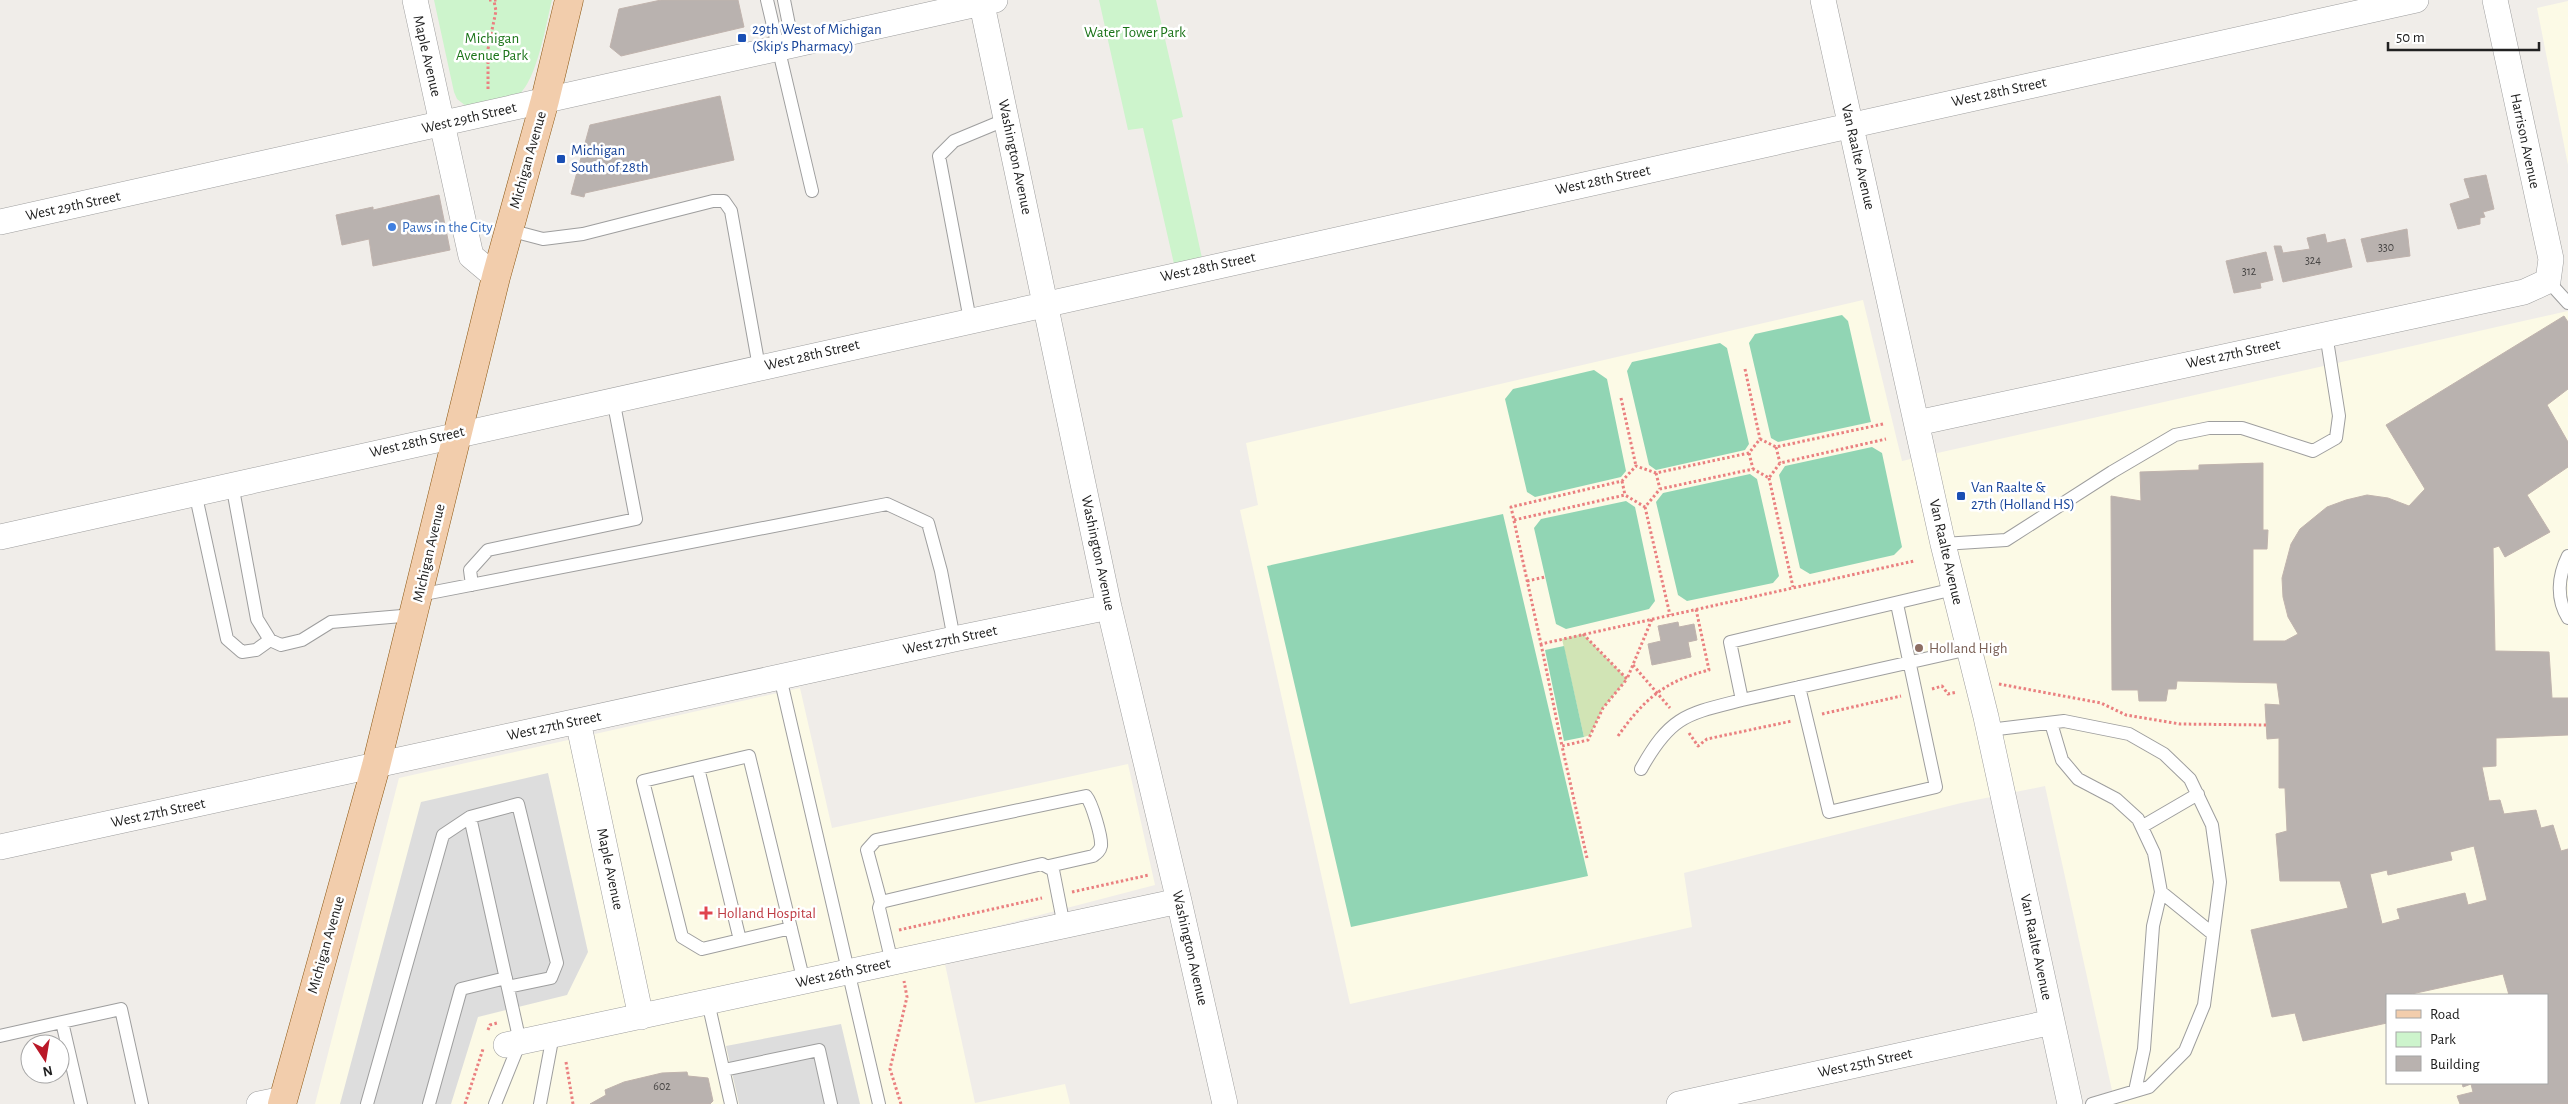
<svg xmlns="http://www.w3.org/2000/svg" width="2568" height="1104" font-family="'Alegreya Sans',sans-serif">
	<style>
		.education { fill: #fcfae6; fill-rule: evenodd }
		.grass { fill: #d1e4b5 }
		.park { fill: #cdf4cc }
		.pitch { fill: #91d5b4 }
		.parking { fill: #ddd }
		.building { fill: #b9b2af; stroke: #c0b3ad; fill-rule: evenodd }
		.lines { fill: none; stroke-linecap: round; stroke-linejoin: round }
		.service-casing { stroke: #9e9e9e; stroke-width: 14 }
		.minor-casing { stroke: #9e9e9e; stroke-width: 26 }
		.primary-casing { stroke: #8c5712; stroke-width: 29 }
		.path { stroke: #ea8080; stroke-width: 3; stroke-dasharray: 2.5 2.5; stroke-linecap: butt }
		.service { stroke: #fff; stroke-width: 12 }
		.minor { stroke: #fff; stroke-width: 25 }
		.primary { stroke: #f2cdac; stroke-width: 28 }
		.transit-dot { fill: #1a4fb4; stroke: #fff; stroke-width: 2 }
		.shop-dot { fill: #3f7fe0; stroke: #fff; stroke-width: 2 }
		.education-dot { fill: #8d6e63; stroke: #fff; stroke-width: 2 }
		.health-dot { fill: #e0444e; stroke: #fff; stroke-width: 2 }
		.labels { text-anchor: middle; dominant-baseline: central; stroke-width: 5; stroke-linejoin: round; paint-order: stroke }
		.number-label { font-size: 12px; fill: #474544 }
		.transit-label { font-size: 15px; fill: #164399; stroke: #fff; text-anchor: start }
		.park-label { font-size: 15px; fill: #1b7419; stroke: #fff }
		.street-label { font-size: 15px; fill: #212121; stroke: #fff }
		.shop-label { font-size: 15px; fill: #366cbe; stroke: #fff; text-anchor: start }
		.education-label { font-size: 15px; fill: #785e54; stroke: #fff; text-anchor: start }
		.health-label { font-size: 15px; fill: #be3a42; stroke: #fff; text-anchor: start }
	</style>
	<rect width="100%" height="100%" fill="#f0ede9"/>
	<path class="education" d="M2568,1V165L2537,8Z
		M1863,300L1902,461L2568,311V1104H2115L2045,786L1961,803L1684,873L1692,927L1350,1004L1240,510L1258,505L1246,443ZM2387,995H2547V1083H2387Z
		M800,688L832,828L1128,764L1155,885L940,941L975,1103L1065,1084L1070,1104H315L399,778Z"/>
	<path class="grass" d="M1583,634L1627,679L1603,708L1590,735L1584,737L1562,639Z"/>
	<path class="park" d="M434,0H552C546,23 536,91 512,99C498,104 480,104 466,106L457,99L454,92Z
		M1099,0H1156L1183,117L1172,120L1202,258L1174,264L1143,128L1128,130Z"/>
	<path class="pitch" d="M1842,315L1848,321L1871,422L1778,442L1771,438L1749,343L1755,334Z
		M1720,343L1727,348L1749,444L1745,450L1656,470L1649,465L1627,371L1632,362Z
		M1594,370L1607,379L1626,471L1621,477L1535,497L1527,492L1505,399L1513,389Z
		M1872,447L1882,453L1902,547L1894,555L1810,574L1800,568L1779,475L1785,466Z
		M1750,474L1757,479L1779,576L1773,583L1687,601L1678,595L1656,502L1663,493Z
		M1626,501L1635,507L1655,601L1649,609L1566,629L1556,624L1534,528L1541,519Z
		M1503,514L1588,876L1351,927L1267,566Z
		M1564,646L1584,737L1564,741L1545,650Z"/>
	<path class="parking" d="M548,773L588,952L567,995L478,1017L451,1104H340L421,802Z
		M841,1024L860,1104H739L726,1046Z"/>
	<path class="building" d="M661,0H738L744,27L621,56L610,47L619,9Z
		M720,96L734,160L585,193L584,197L571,194L590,125Z
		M2486,175L2494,209L2483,212L2485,217L2480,218V224L2458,229L2450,204L2470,198L2464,179Z
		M439,195L450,250L373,266L369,239L342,245L336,215L373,207V210Z
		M2407,229L2410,256L2367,262L2361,239Z
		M2325,234L2327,243L2345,239L2352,267L2283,282L2274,246H2281L2283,253L2310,249L2307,238Z
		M2266,252L2273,280L2260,283L2261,288L2234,293L2226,261Z
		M2564,316L2568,322V389L2547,405L2568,442V467L2527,495L2550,532L2505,557L2499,546L2493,548L2495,651L2549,652L2552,698H2568V735L2496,738V766L2482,767L2489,801L2500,800L2504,814L2536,810L2541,828L2553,825L2561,851L2568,849V1104H2460L2457,1096L2473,1092L2471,1084L2463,1087L2462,1083H2547V995H2509L2503,974L2407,995H2387V1023L2303,1041L2295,1013L2272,1017L2251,930L2348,908L2340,881H2280L2276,834L2287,831L2285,788H2279V738L2267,739L2265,704L2280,705L2277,683L2177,681L2176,689H2168L2166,701H2139L2138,690H2112L2111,496L2141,501L2140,472L2199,470V465L2263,463V530H2268L2267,549H2253V641H2285L2298,634L2288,617L2283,597L2282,578L2291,544L2300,529L2327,507L2346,500L2367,495L2388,498L2409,506L2425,489L2386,425ZM2474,846L2487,900L2468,905L2465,893L2397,909L2400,919L2382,924L2370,874L2387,870L2388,875L2452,860L2450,852Z
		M1678,622L1679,627L1694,624L1697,640L1688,642L1691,657L1652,665L1648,644L1661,641L1658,626Z
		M687,1072L688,1076L708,1078L713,1101L710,1104H590L606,1095L605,1090L624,1082L662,1073Z"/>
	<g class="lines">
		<g class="service-casing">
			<path id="service" d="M767,0L812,191
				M784,0L793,45
				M509,230L543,239L583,234L713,201H724L731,211L759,367
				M2548,281L2568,303
				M970,320L939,156L954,141L1007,119
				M232,484L257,619L270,640L281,645L302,640L331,622L414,615
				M195,492L227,639L242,652L256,650L270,640
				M1943,544L2006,540L2112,472L2175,435L2209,428H2242L2313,451L2336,438L2339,416L2326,334
				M2568,556C2558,576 2556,599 2568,618
				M472,585L470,570L488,550L636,519L613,399
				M1954,589L1730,642L1742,700L1969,649
				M419,595L887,504L928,523L941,571L954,639
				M780,677L879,1104
				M1799,687L1829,812L1936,787L1897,604
				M2051,723L2062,760L2078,779L2116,799L2138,819L2154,853L2161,892L2153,926L2144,1049L2135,1091
				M1989,730L2064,721L2129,734L2164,754L2190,779L2212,825L2220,882L2204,1005L2185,1051L2149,1087L2092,1104
				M698,768L740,940
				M1641,769C1671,715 1687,714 1742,700
				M470,817L520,1042L495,1104
				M2143,826L2198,794
				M2161,892L2213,934
				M881,902L867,850L876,840L1086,796C1092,803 1102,837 1101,846C1100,851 1097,853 1093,856L1049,866
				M791,928L702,949L682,937L643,781L749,756L804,982
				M892,963L879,908L881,902L1042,864L1053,870L1064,926
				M708,1002L731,1104
				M62,1022L121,1009L142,1104
				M0,1036L62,1022L81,1104
				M724,1070L819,1050L831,1104
				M367,1104L443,835L470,817L518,804L557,963L551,978L508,987
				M429,1104L461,989L506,978
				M540,1104L553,1035"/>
		</g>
		<g class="minor-casing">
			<path id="minor" d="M415,0L471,256L496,277
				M981,0L1109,607L1179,901L1225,1104
				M1823,0L1943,544L1986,717L2070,1104
				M0,222L995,0
				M1917,423L2524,292L2548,281L2551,259L2495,0
				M0,537L2416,0
				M578,721L641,1017
				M0,847L954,639L1109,607
				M506,1045L1179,901
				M259,1104L283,1099
				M1679,1104L2052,1022"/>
		</g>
		<g class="primary-casing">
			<path id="primary" d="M282,1104L376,766L496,277L545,100L569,0"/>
		</g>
		<path class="path" d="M489,0H498
			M488,89V49L496,11L494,1
			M1745,369L1760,439
			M1621,398L1636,466
			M1883,424L1776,447L1760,439L1749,453L1656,473L1636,466L1622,481L1511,507L1541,644L1914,561
			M1776,447L1780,463
			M1749,453L1753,469
			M1656,473L1660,489
			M1769,478L1793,587
			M1622,481L1625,495
			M1645,507L1670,615
			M1514,520L1625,495L1645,507L1660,489L1753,469L1769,478L1780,463L1886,439
			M1527,581L1545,577
			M1583,634L1627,679L1652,619
			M1541,644L1562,746
			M1633,665L1670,708
			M1999,684L2101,703L2126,715L2180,724L2266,725
			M1932,689L1942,686L1948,694L1957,692
			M1822,714L1901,696
			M1689,733L1698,746L1707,739L1792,721
			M1618,736C1644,699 1665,681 1709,670L1696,609
			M1587,858L1562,746L1588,740L1603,708L1627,679
			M1072,892L1149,875
			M899,930L1042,898
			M488,1030L490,1025L497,1023
			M566,1062L573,1104
			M465,1104L483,1049
			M901,1104L890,1069L907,997L904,981"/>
		<use href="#service" class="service"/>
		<use href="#minor" class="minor"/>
		<use href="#primary" class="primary"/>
	</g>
	<g class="transit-dot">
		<rect x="737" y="33" width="10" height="10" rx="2.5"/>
		<rect x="556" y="154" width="10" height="10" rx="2.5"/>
		<rect x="1956" y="491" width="10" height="10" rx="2.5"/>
	</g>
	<circle class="shop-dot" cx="392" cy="227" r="5"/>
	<circle class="education-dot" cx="1919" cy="648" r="5"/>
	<path class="health-dot" d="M703.5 905.5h5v5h5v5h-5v5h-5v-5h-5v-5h5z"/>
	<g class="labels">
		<g class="number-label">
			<text x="2386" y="247">330</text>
			<text x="2313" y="260">324</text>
			<text x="2249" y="271">312</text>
			<text x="662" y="1086">602</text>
		</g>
		<g class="transit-label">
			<text x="752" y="29">29th West of Michigan<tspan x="752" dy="17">(Skip's Pharmacy)</tspan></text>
			<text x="571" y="150">Michigan<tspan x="571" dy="17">South of 28th</tspan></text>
			<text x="1971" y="487">Van Raalte &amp;<tspan x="1971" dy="17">27th (Holland HS)</tspan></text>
		</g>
		<g class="park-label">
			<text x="1135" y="32">Water Tower Park</text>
			<text x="492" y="38">Michigan<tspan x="492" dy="17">Avenue Park</tspan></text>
		</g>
		<g class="street-label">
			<text transform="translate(427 56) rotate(77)">Maple Avenue</text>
			<text transform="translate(1999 92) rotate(-12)">West 28th Street</text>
			<text transform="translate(469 118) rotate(-13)">West 29th Street</text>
			<text transform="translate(2525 141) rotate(78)">Harrison Avenue</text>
			<text transform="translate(1015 157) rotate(78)">Washington Avenue</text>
			<text transform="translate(1858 157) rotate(77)">Van Raalte Avenue</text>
			<text transform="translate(528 160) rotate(-74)">Michigan Avenue</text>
			<text transform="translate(1603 180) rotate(-12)">West 28th Street</text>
			<text transform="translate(73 206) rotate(-12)">West 29th Street</text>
			<text transform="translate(1208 267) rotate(-12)">West 28th Street</text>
			<text transform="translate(2233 354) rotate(-12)">West 27th Street</text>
			<text transform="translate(812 355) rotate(-13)">West 28th Street</text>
			<text transform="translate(417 442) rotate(-13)">West 28th Street</text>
			<text transform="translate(1946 552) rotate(77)">Van Raalte Avenue</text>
			<text transform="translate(429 553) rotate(-77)">Michigan Avenue</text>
			<text transform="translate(1098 553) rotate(78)">Washington Avenue</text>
			<text transform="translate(950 640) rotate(-12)">West 27th Street</text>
			<text transform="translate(554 726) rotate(-12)">West 27th Street</text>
			<text transform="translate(158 813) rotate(-12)">West 27th Street</text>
			<text transform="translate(610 869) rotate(78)">Maple Avenue</text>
			<text transform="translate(326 945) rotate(-74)">Michigan Avenue</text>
			<text transform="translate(2036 947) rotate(78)">Van Raalte Avenue</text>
			<text transform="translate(1190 948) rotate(77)">Washington Avenue</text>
			<text transform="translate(843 973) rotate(-12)">West 26th Street</text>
			<text transform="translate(1865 1063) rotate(-12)">West 25th Street</text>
		</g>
		<g class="shop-label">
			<text x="402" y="227">Paws in the City</text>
		</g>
		<g class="education-label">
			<text x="1929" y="648">Holland High</text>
		</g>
		<g class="health-label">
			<text x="717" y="913">Holland Hospital</text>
		</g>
	</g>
	<rect x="2386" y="994" width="162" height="90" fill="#ffffff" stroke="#a6a6a6"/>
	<rect x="2396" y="1010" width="25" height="8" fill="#f2cdac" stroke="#a6a6a6"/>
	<text x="2430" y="1019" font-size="15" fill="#212121">Road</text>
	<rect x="2396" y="1032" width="25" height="15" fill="#cdf4cc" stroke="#a6a6a6"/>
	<text x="2430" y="1044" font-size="15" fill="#212121">Park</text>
	<rect x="2396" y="1056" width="25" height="15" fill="#b9b2af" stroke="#a6a6a6"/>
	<text x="2430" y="1069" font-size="15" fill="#212121">Building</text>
	<g transform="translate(45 1059) rotate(168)"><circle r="24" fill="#ffffff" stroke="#a6a6a6"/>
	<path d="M0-4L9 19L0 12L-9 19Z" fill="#ba1828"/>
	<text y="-8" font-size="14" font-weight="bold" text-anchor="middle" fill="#212121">N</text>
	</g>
	<path d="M2388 42v8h151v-8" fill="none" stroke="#212121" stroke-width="2.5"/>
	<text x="2396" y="42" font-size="15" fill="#212121" stroke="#ffffff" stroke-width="4" paint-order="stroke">50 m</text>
</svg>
